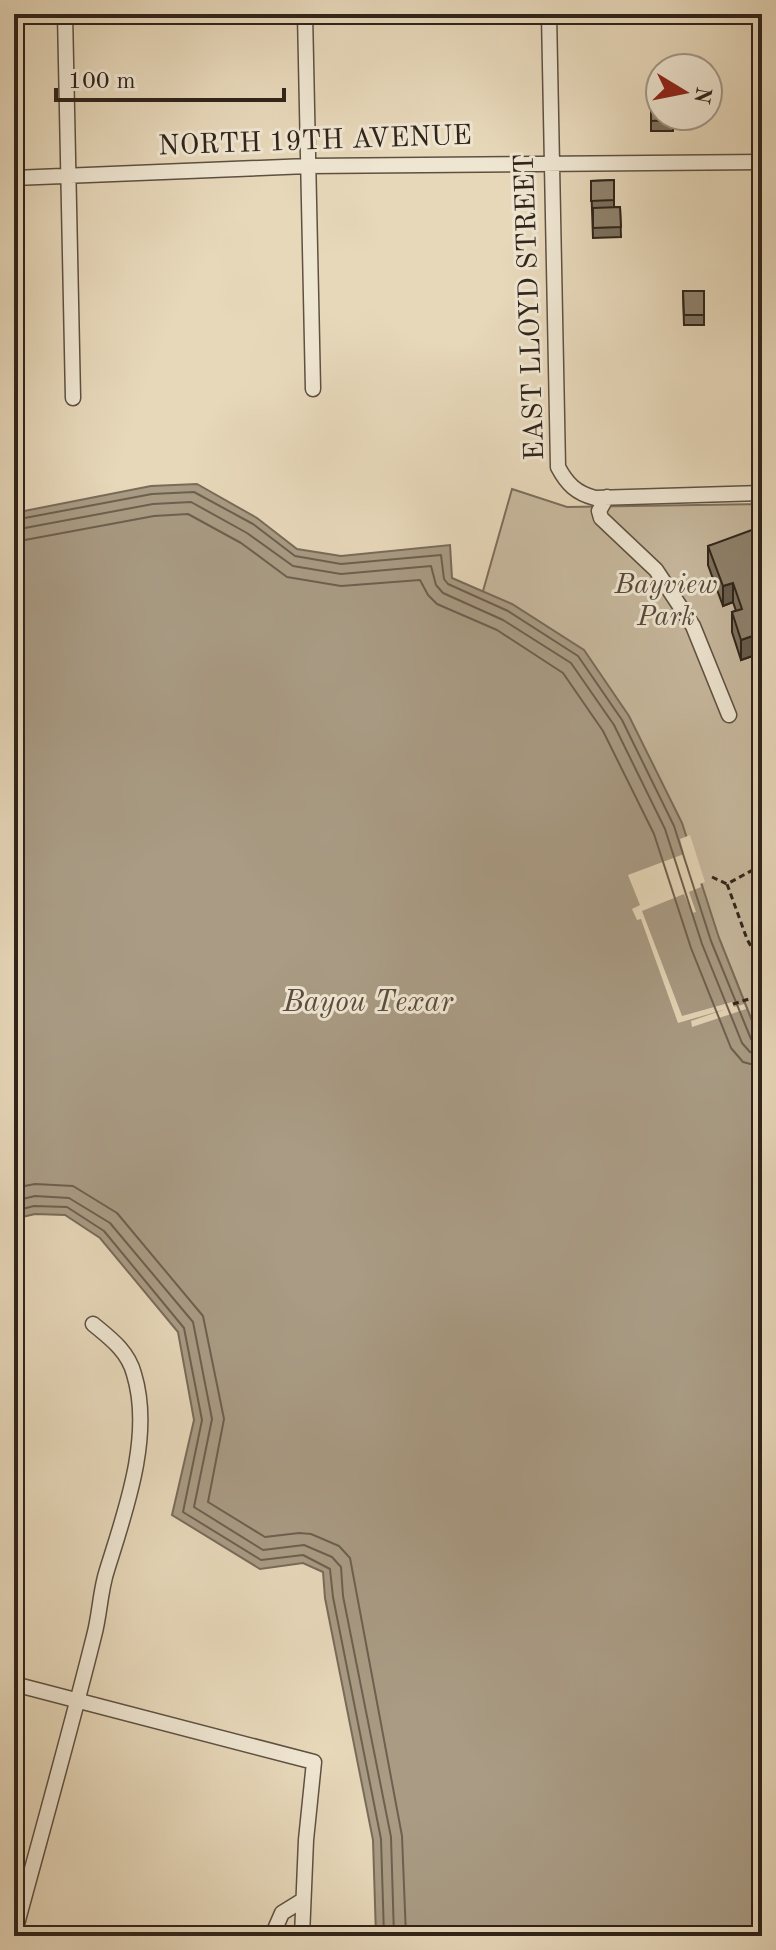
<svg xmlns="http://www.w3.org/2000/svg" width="776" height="1950" font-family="'Old Standard TT',serif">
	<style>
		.green { fill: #c8b99f; stroke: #7c6e5c; stroke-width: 2 }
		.water { fill: #a99b84; stroke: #796b5a; stroke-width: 2 }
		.pier { fill: #e7d8ba }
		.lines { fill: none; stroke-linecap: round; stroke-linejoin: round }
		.shore { stroke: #6c604f; stroke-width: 2 }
		.street-casing { stroke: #5e5142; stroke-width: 17 }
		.path { stroke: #30241a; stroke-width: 3; stroke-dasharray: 6 4; stroke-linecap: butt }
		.street { stroke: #efe6d2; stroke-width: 14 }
		.wall { fill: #7b705e; stroke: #30241a; stroke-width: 2 }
		.shaded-wall { fill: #645b4c; stroke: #30241a; stroke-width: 2 }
		.building { fill: #8f826d; stroke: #30241a; stroke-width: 2 }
		.labels { text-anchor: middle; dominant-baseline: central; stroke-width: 6; stroke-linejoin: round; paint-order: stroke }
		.street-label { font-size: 28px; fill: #30241a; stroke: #efe6d2 }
		.park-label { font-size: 28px; font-style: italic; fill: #56493b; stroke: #efe6d2 }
		.water-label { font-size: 30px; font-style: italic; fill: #5a4e3f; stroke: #efe6d2 }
	</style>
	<rect width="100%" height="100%" fill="#e7d8ba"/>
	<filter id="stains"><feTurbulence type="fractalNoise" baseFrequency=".0025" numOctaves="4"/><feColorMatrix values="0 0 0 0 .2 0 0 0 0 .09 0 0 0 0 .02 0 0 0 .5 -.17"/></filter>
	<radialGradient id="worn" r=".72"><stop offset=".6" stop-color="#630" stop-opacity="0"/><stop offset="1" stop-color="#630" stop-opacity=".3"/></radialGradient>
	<path class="green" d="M512,489L567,507L762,504V1060L758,1036L719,938L483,591Z"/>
	<path class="water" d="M197,484L257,518L297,549L341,556L450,545L452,578L512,604L584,650L629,716L682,823L719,938L758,1036L762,1060V1936H376L373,1840L325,1598L323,1572L303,1563L260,1569L172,1515L194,1420L178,1332L100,1238L65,1215L35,1214L14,1219V513L151,486Z"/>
	<path class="pier" d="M690,835L705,882L700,884L701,887L689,892L696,912L692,913L684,894L642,911L682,1016L732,1002L734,1007L744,1004L746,1009L692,1027L691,1021L726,1009L678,1023L641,919L637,920L632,909L640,905L628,875L684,854L680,839Z"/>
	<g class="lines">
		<path class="shore" d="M14,520L152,494L194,492L253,524L295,556L341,564L441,555L444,579L448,584L508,611L578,656L622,720L674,826L711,941L751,1039L756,1044L762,1045
			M14,530L153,504L191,502L247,533L293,566L341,574L431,566L436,585L443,593L503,620L571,663L614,725L665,829L702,944L742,1043L750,1052L762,1055
			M14,542L154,516L188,514L241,543L287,577L341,586L420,580L428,595L437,604L497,630L563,673L603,731L654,834L691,948L731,1048L743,1062L762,1067
			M14,1188L35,1184L73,1186L117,1213L203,1316L224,1419L208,1502L265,1537L299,1533L311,1534L339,1546L350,1558L402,1836L406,1936
			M14,1201L35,1196L69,1198L110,1223L193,1322L212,1419L194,1507L263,1550L304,1545L332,1557L341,1567L343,1596L391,1837L394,1936
			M14,1211L34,1206L67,1207L104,1231L184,1328L202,1420L183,1512L261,1560L303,1555L330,1569L333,1597L381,1839L384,1936"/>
		<g class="street-casing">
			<path id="street" d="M65,14L73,398
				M305,14L313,389
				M549,14L558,467C567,484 576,493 595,498L762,493
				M14,178L308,166L762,162
				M607,497L599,511L601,518L656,570L693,626L729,715
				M14,1684L314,1762L306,1840L302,1936
				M14,1935C41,1835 69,1736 94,1636C100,1614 100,1591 107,1570C125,1512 153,1436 134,1374C128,1351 110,1338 93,1324
				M272,1936L282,1913L303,1900"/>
		</g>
		<path class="path" d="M762,865L727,884L747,939L762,967
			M712,877L727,884
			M733,1004L762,995"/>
		<use href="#street" class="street"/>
	</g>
	<path class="wall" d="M651,93L673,116V131H651Z
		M614,180V207H620L621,237L593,238L591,181Z
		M683,291H704V325H684Z
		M762,530V655L761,653L741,660L732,632V612L736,611L733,602L723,606L708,565V546Z
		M762,850V903L756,872V852Z"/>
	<path class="shaded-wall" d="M733,583V602L723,606V586Z
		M761,633V653L741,660V640Z"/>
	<path class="building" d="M651,93H660V116H673V120L651,121Z
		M614,180V200L591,201V181Z
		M620,207L621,227L593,228V208Z
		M683,291H704V315H684Z
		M760,527L762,530V636L761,633L741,640L732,612L742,609L733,583L723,586L708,546Z
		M762,850V884L756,852Z"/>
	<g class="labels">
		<g class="street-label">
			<text transform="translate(315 142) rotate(-2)">NORTH 19TH AVENUE</text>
			<text transform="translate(531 307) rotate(-92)">EAST LLOYD STREET</text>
		</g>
		<g class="park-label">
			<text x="666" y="586">Bayview<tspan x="666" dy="32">Park</tspan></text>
		</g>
		<g class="water-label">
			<text x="368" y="1003">Bayou Texar</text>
		</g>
	</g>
	<rect width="776" height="1950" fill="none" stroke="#e7d8ba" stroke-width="48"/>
	<rect x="16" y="16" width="744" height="1918" fill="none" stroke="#30241a" stroke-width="4"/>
	<rect x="24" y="24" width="728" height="1902" fill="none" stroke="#30241a" stroke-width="2"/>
	<g transform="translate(684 92) rotate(100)"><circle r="38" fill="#efe6d2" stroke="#a39888" stroke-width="2"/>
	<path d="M0-6L14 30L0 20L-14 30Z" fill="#8f2418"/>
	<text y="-12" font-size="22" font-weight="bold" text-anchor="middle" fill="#30241a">N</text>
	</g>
	<path d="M56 88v12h228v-12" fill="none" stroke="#30241a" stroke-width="4"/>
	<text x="68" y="88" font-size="24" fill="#30241a" stroke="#efe6d2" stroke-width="6" paint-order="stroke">100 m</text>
	<rect width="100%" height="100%" filter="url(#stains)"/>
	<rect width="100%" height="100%" fill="url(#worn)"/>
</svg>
